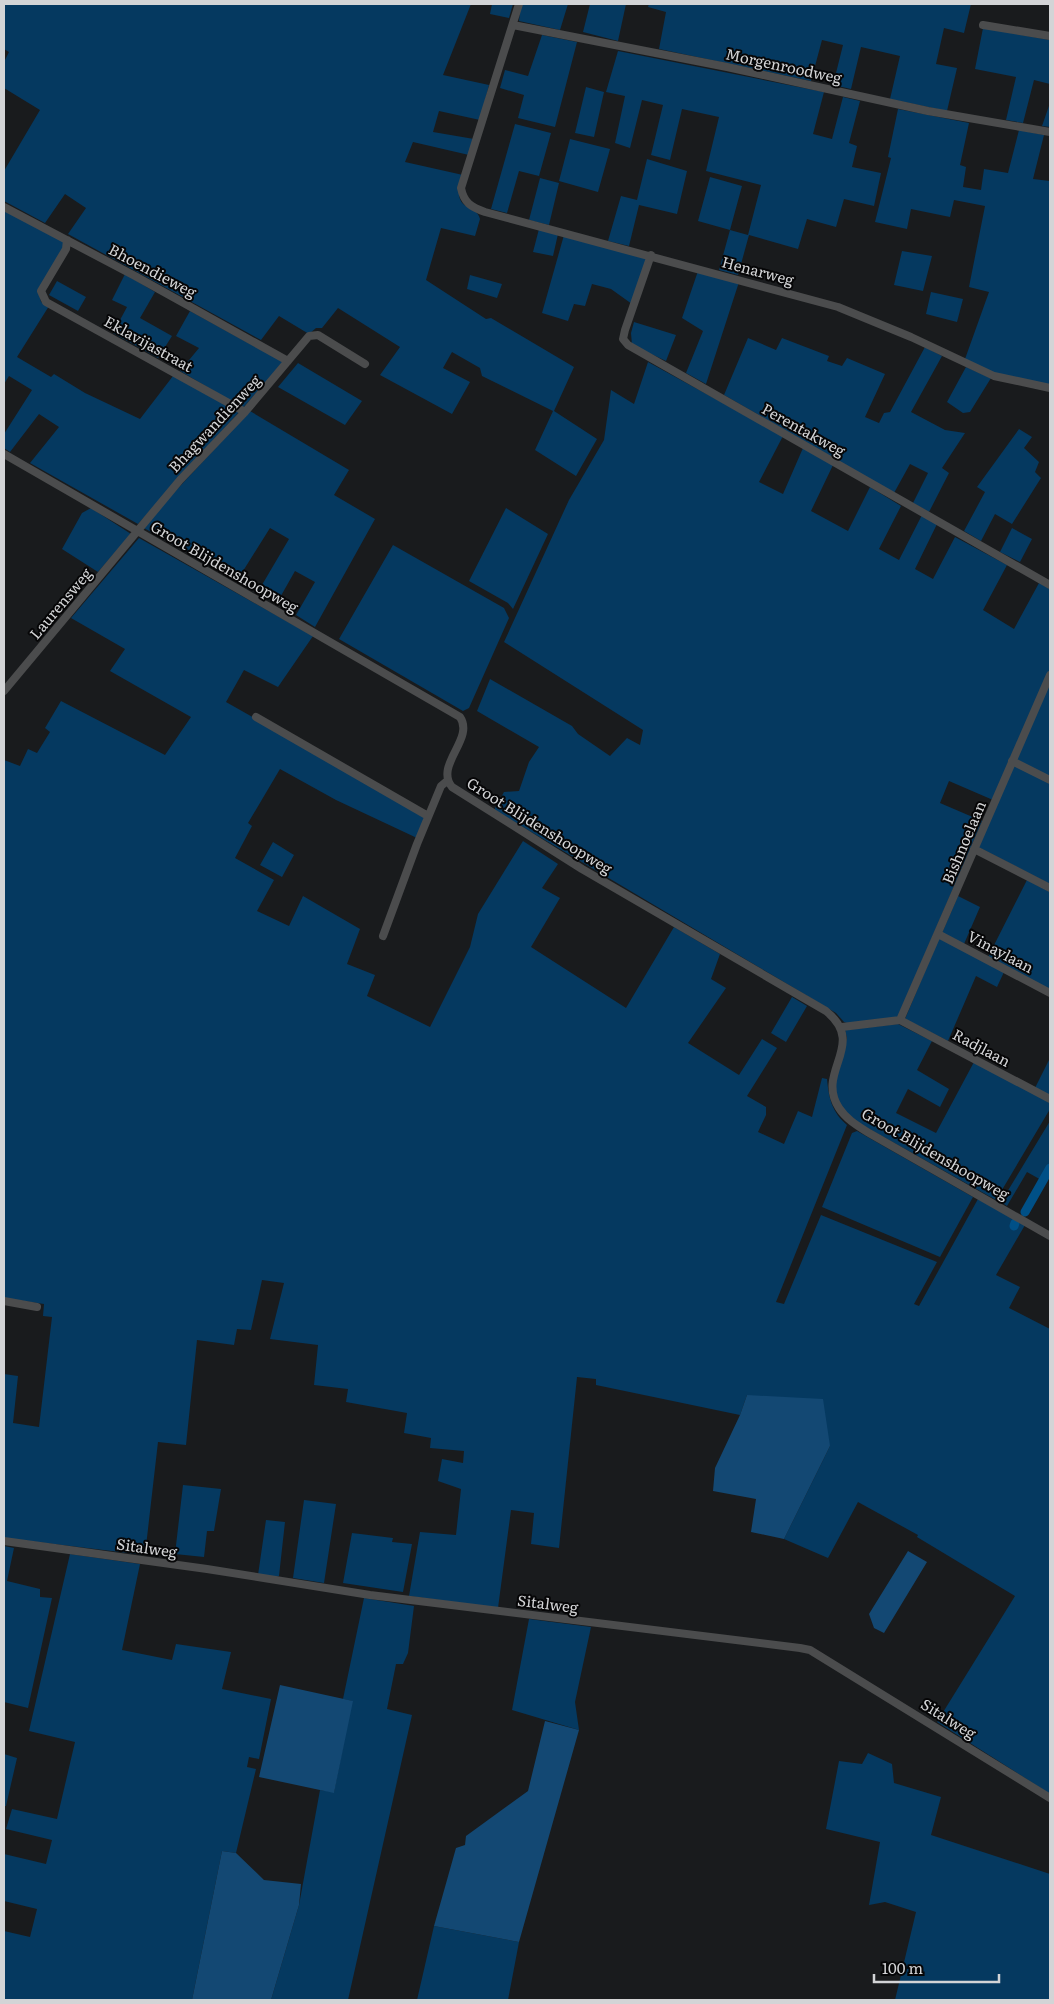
<svg xmlns="http://www.w3.org/2000/svg" width="1054" height="2004" font-family="Literata,serif">
	<style>
		.green { fill: #053960 }
		.forest { fill: #134873 }
		.lines { fill: none; stroke-linecap: round; stroke-linejoin: round }
		.canal { stroke: #005087; stroke-width: 9 }
		.minor { stroke: #4b4c4d; stroke-width: 8 }
		.labels { text-anchor: middle; dominant-baseline: central; stroke-width: 4; stroke-linejoin: round; paint-order: stroke }
		.street-label { font-size: 15px; fill: #d3d4d6; stroke: #060607 }
	</style>
	<rect width="100%" height="100%" fill="#191b1d"/>
	<path class="green" d="M4,4H471L443,75L489,85L480,120L439,111L433,132L474,139L469,155L413,142L405,162L463,175C449,214 476,202 480,219L475,236L441,228L426,280L486,319L491,318L574,367L554,411L597,439L576,476L535,450L553,411L482,376L480,368L452,352L443,368L470,382L452,414L380,375L400,347L338,308L322,328H316L309,334L279,316L261,340L68,234L86,208L65,194L45,223L4,201V171L40,110L4,88V62L9,52L4,49Z
		M492,4H513L509,18L490,14Z
		M521,4H568L560,30L519,21Z
		M590,4H626L618,41L583,32Z
		M649,4H971L964,33L944,28L936,64L957,68L947,111L890,99L900,56L861,47L851,89L833,85L843,45L822,40L811,81L659,49L666,12L648,7Z
		M983,28L1050,40V84L1034,80L1023,123L1006,120L1016,77L975,69Z
		M542,35L577,42L555,127L518,118L524,95L500,88L505,70L528,76Z
		M618,51L824,92L813,134L832,139L843,97L860,101L849,143L857,146L852,167L881,173L874,206L844,199L836,227L807,219L798,249L749,235L738,275L719,270L730,230L698,221L710,177L742,186L730,230L748,235L761,185L706,171L719,117L682,109L670,160L651,155L663,105L642,100L630,148L615,143L625,96L606,92Z
		M586,87L604,92L594,137L575,133Z
		M1050,103V127L1042,126Z
		M898,109L969,123L960,165L966,167L963,187L981,190L984,169L1008,173L1019,130L1044,135L1033,179L1050,181V385L1006,379L965,359L989,292L969,287L985,206L954,200L950,217L911,209L907,229L875,222L891,158L888,157Z
		M515,124L551,133L539,176L519,171L507,213L491,209Z
		M570,139L610,149L598,192L559,181Z
		M647,159L687,171L677,214L639,205L629,246L608,241L621,196L637,200Z
		M540,178L559,183L549,225L529,220Z
		M4,210L66,240L67,248L39,293L41,302L49,306L17,357L51,377L54,374L85,393L140,419L173,376L239,412L138,524L30,463L59,427L39,414L10,452L4,448V434L32,390L9,376L4,384Z
		M539,229L558,234L553,256L533,252Z
		M564,235L648,258L632,304L611,289L592,284L585,306L574,304L568,321L542,313Z
		M902,251L932,256L923,291L894,285Z
		M698,271L739,282L706,384L686,373L703,331L682,318Z
		M125,274L155,292L140,318L172,336L158,358L113,333L127,307L112,300Z
		M470,275L502,284L497,298L467,289Z
		M57,281L86,297L78,311L49,295Z
		M931,292L963,299L957,322L926,314Z
		M190,311L283,362L243,408L180,371L199,348L176,336Z
		M634,322L676,335L666,361L632,345L631,333Z
		M748,338L776,350L782,338L829,356L827,361L842,366L847,358L885,374L865,417L879,423L884,413L890,412L925,347L942,356L911,412L945,430L965,433L942,468L949,473L929,512L913,503L928,473L910,464L894,493L724,395Z
		M648,362L783,436L759,482L783,494L803,448L833,465L811,511L848,531L870,487L901,506L879,549L899,560L922,515L937,524L915,569L933,579L955,537L1007,565L983,610L1014,629L1039,583L1050,589V670L993,800L949,781L940,803L982,821L898,1017L850,1024L844,1022L836,1013L494,810L504,792L519,791L529,762L539,747L477,711L490,679L572,726L578,734L610,756L627,738L640,745L643,730L504,642L569,500L604,440L611,390L634,404Z
		M298,363L362,401L345,425L278,387Z
		M966,367L991,378L970,412L963,413L947,402Z
		M250,411L349,470L334,495L375,519L315,627L296,615L315,582L295,571L278,601L259,590L289,539L270,528L238,579L142,527Z
		M1019,429L1032,437L1024,448L1039,462L1035,472L1041,478L1012,524L995,514L981,541L964,531L985,492L977,487Z
		M91,508L131,534L98,572L62,549L82,513Z
		M506,508L548,534L513,609L508,603L469,581Z
		M1012,528L1032,539L1020,562L1000,552Z
		M139,538L313,636L278,687L244,670L226,702L427,816L417,838L336,800L280,769L248,823L252,826L235,858L274,880L257,911L289,926L303,896L360,929L347,964L375,975L367,996L430,1027L470,947L478,914L523,841L558,864L542,888L560,898L531,947L626,1008L674,927L720,954L711,979L726,988L688,1043L739,1075L762,1039L777,1048L747,1096L766,1107V1115L758,1132L784,1144L798,1111L812,1117L822,1078L827,1079C829,1099 832,1112 847,1125L776,1302L784,1304L821,1215L937,1262L914,1304L919,1306L978,1199L1025,1225L996,1275L1020,1287L1009,1308L1050,1329V1794L937,1722L1015,1596L917,1537L918,1535L858,1502L828,1558L784,1539L830,1446L747,1395L740,1415L596,1385V1379L577,1377L559,1548L531,1544L534,1513L511,1510L498,1608L409,1596L420,1532L456,1535L461,1489L438,1481L442,1459L463,1463L464,1451L430,1448L431,1438L404,1433L407,1413L346,1402L348,1389L314,1385L318,1345L270,1339L284,1283L262,1280L251,1330L237,1329L234,1345L197,1340L186,1445L158,1442L145,1555L4,1538V1374L18,1376L13,1423L39,1427L52,1317L43,1316L44,1304L4,1298V760L20,766L28,749L37,753L50,732L45,728L61,701L165,755L191,717L110,671L125,649L71,618Z
		M393,545L504,608L509,618L469,708L463,711L339,639Z
		M1050,682V777L1016,759Z
		M1014,764L1050,783V884L978,847Z
		M273,842L294,855L282,877L260,865Z
		M1027,880L1050,892V990L988,957Z
		M958,896L980,907L964,944L942,933Z
		M939,938L1004,972L997,987L976,976L948,1041L905,1019Z
		M792,997L807,1006L786,1042L771,1033Z
		M898,1024L932,1041L917,1070L949,1089L940,1107L908,1089L896,1113L936,1133L974,1062L1050,1102V1109L996,1200L857,1122L845,1111L839,1102L835,1091L836,1077L847,1038L845,1030Z
		M1050,1058V1096L1035,1088Z
		M1050,1121V1168L1043,1181L1027,1172L1007,1206L1001,1202Z
		M857,1131L973,1197L940,1257L822,1207L852,1133Z
		M183,1485L221,1489L214,1531H207L204,1557L175,1554Z
		M304,1500L336,1504L324,1583L293,1578Z
		M266,1520L285,1522L279,1576L272,1578L258,1575Z
		M352,1533L393,1538L392,1542L412,1544L403,1592L343,1583Z
		M4,1546L14,1548L7,1581L40,1589V1597L52,1598L28,1708L4,1702Z
		M70,1554L140,1564L122,1650L172,1660L176,1644L231,1652L222,1689L271,1699L259,1759L249,1757L247,1767L256,1769L236,1853L222,1851L192,2000H4V1931L30,1937L37,1909L4,1901V1854L46,1864L52,1840L6,1829L12,1809L57,1819L75,1742L29,1731Z
		M364,1598L414,1606L408,1653L403,1664H396L387,1709L412,1715L348,2000H271L299,1905L320,1790L334,1792L352,1701L343,1699Z
		M529,1619L591,1627L575,1702L579,1730L512,1710Z
		M868,1753L892,1764L894,1783L941,1797L931,1835L1050,1874V2000H895L916,1912L885,1902L869,1905L880,1842L826,1829L839,1761L862,1764Z
		M4,1754L17,1758L6,1806H4Z
		M434,1926L519,1942L508,2000H417Z"/>
	<path class="forest" d="M747,1395L823,1399L830,1446L784,1539L751,1532L756,1499L713,1491L715,1468L740,1415Z
		M908,1551L927,1562L884,1633L874,1628L869,1614Z
		M280,1685L353,1701L334,1793L259,1777Z
		M545,1721L579,1730L519,1942L434,1926L456,1848L465,1845L466,1836L528,1791Z
		M222,1851L236,1853L264,1880L301,1884L299,1905L271,2000H192Z"/>
	<g class="lines">
		<path class="canal" d="M1025,1212L1050,1168
			M1014,1226L1015,1223"/>
		<path class="minor" d="M519,4L461,188C464,203 471,207 485,212L838,307L911,337L994,376L1050,388
			M513,25L727,67L928,111L1050,132
			M983,25L1050,36
			M4,207L135,276L288,361
			M67,240L66,249L41,291L46,302L245,412
			M651,255L625,330L623,339L628,345L1050,585
			M4,454L460,717C475,739 434,765 452,787L582,869L826,1011C868,1045 815,1071 839,1108C846,1119 858,1126 869,1133L1050,1236
			M4,691L180,480L245,412L309,336L318,335L365,364
			M256,717L428,816
			M1012,761L1050,780
			M974,849L1050,888
			M938,934L1050,993
			M383,936L417,844L441,786L447,781
			M900,1020L1050,675
			M900,1020L1050,1099
			M842,1027L900,1020
			M4,1301L37,1307
			M4,1541L207,1569L370,1595L800,1648L810,1650L1050,1798"/>
	</g>
	<g class="labels">
		<g class="street-label">
			<text transform="translate(784 65) rotate(12)">Morgenroodweg</text>
			<text transform="translate(153 270) rotate(28)">Bhoendieweg</text>
			<text transform="translate(758 270) rotate(15)">Henarweg</text>
			<text transform="translate(149 343) rotate(29)">Eklavijastraat</text>
			<text transform="translate(214 423) rotate(-47)">Bhagwandienweg</text>
			<text transform="translate(804 429) rotate(29)">Perentakweg</text>
			<text transform="translate(225 566) rotate(30)">Groot Blijdenshoopweg</text>
			<text transform="translate(60 603) rotate(-50)">Laurensweg</text>
			<text transform="translate(540 825) rotate(32)">Groot Blijdenshoopweg</text>
			<text transform="translate(963 842) rotate(-67)">Bishnoelaan</text>
			<text transform="translate(1001 951) rotate(28)">Vinaylaan</text>
			<text transform="translate(982 1047) rotate(28)">Radjlaan</text>
			<text transform="translate(936 1153) rotate(30)">Groot Blijdenshoopweg</text>
			<text transform="translate(147 1547) rotate(8)">Sitalweg</text>
			<text transform="translate(548 1603) rotate(7)">Sitalweg</text>
			<text transform="translate(949 1718) rotate(32)">Sitalweg</text>
		</g>
	</g>
	<rect width="1054" height="2004" fill="none" stroke="#d3d4d6" stroke-width="10"/>
	<path d="M874 1974v8h125v-8" fill="none" stroke="#d3d4d6" stroke-width="2.5"/>
	<text x="882" y="1974" font-size="15" fill="#d3d4d6" stroke="#060607" stroke-width="4" paint-order="stroke">100 m</text>
</svg>
